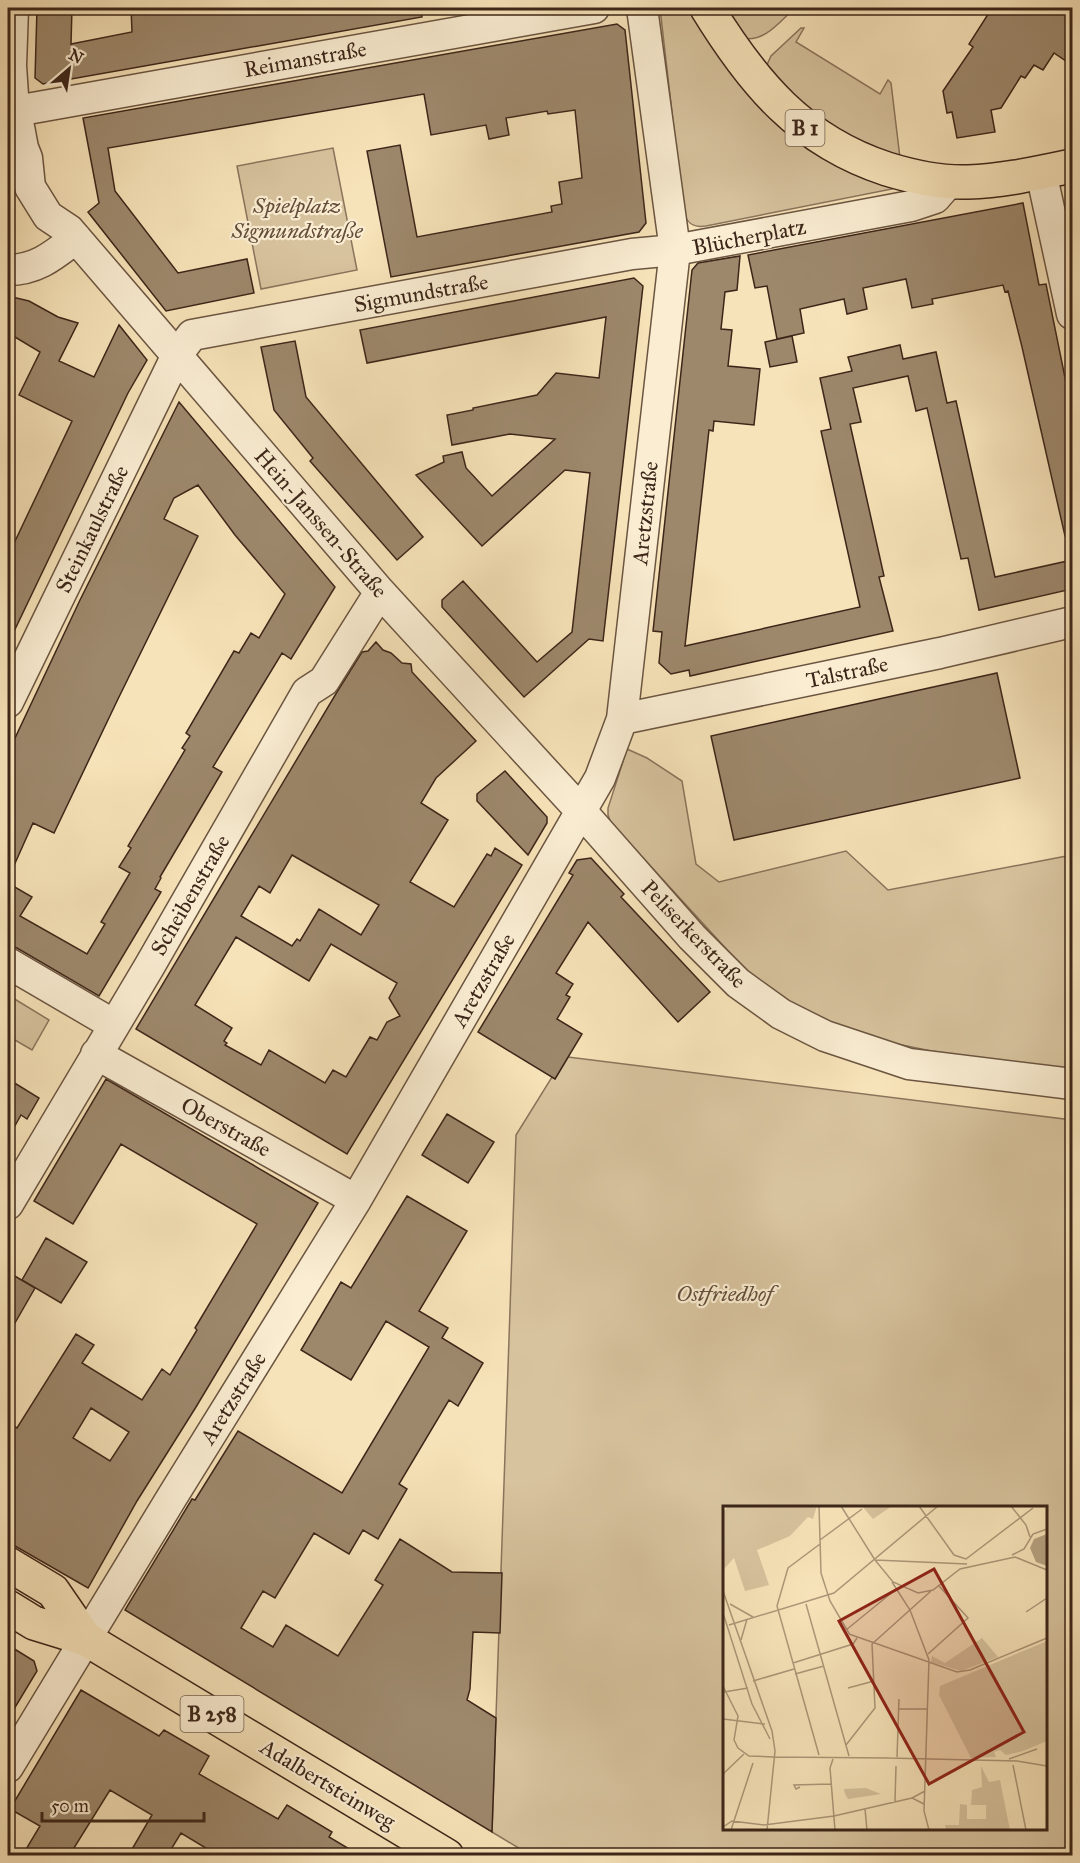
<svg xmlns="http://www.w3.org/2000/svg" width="1080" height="1863" font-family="'IM FELL Great Primer',serif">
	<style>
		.green { fill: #d7c39e; stroke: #8a745c; stroke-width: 1.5; fill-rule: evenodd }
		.building { fill: #9d886c; stroke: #3c2619; stroke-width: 1.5; fill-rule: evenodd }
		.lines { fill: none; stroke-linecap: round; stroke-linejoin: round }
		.minor-casing { stroke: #6b5541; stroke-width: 33 }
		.major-casing { stroke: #3c2619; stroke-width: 36 }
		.minor { stroke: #faedd2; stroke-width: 30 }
		.major { stroke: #f7e3b9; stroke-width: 33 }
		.labels { text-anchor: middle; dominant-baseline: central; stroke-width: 4.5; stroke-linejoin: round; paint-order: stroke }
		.shield { fill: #faedd2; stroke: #756250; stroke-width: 1.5 }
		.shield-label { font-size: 21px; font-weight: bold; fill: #3c2619 }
		.street-label { font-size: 22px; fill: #3c2619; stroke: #faedd2 }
		.park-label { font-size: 22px; font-style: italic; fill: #634d3a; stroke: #faedd2 }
		.inset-road { fill: none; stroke: #ac9779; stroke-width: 1.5 }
		.view { fill: #8f2418; fill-opacity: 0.15; stroke: #8f2418; stroke-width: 3 }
		.inset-edge { fill: none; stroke: #3c2619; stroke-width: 3 }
	</style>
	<rect width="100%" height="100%" fill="#f7e3b9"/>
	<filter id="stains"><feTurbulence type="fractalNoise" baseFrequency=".00333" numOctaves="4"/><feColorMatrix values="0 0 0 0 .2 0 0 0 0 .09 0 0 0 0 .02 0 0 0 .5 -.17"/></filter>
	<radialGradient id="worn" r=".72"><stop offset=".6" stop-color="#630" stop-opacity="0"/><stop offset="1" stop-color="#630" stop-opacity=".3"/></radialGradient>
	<path class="green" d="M660,8H688C722,62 764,127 822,158C844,169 867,178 891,186L892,189L706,226C693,228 685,222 683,209Z
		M719,8H795C780,21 765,43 742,38Z
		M801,28H804L796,42L880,94L888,80L891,83L900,158L820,126L766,67L771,56Z
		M333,148L357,270L261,289L237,166Z
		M627,749L647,758L682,781L696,864L719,882L846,851L888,890L1072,855V1071L931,1051L859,1036L821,1024L752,977L611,823L608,815V808Z
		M8,995L49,1020L32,1050L8,1036Z
		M568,1057L1072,1120V1855L532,1856L492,1832L516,1135L552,1077L555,1079ZM724,1508H1046V1828H724Z"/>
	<path class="building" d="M37,8H72L71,44L132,32L131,8H241L242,12L265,8H421L422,17L43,84L35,78Z
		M992,8H1072V65L1054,53L1043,70L1034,65L1025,78L1021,76L1001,108L991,110L995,132L957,138L952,112L947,113L943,91L973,47L969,44Z
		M617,24L625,30L646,223L639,232L391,277L367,151L400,145L417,237L552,212L551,206L562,204L559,182L582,178L575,110L548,114L547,111L506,118L509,135L489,139L486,125L431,135L424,94L108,148L115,191L178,273L247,259L254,293L166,311L88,212L99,203L83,118Z
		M1023,203L1039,285L1046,284L1072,412V535L1065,536L1022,347L1008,291L1005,292L1003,285L932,299L933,304L912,308L906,279L863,288L867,309L847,314L844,299L800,309L804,333L777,339L767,286L755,288L748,255Z
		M740,256L737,290L725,292L721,329L732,330L728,366L760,369L754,425L714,421L713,431L709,430L685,646L860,607L821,431L831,429L820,378L852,371L848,357L900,345L903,359L936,352L947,403L956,401L995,577L1072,560V589L979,610L968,558L961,559L927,408L916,411L908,376L853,388L861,422L850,424L884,576L879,577L893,631L690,676L689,670L671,674L659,663L662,632L653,631L692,270L698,263Z
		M634,278L643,286L603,641L589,639L524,697L442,607V600L463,581L537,662L572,632L590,473L565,470L482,546L416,475L444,462L443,456L462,452L466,468L492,496L555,439L510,434L452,445L447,415L473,410V408L537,395L556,373L599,378L606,317L367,363L360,330Z
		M8,296L29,301L58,317L78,323L59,361L94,377L119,325L147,360L128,393L8,644V556L72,421L19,395L40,352L15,337L8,336Z
		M792,336L797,362L770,367L765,342Z
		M295,341L306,397L423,537L397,560L310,461L313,458L274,410L261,347Z
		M179,402L335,587L291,659L282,653L213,767L222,772L160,877L161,878L155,889L161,892L99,996L17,948L8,946V883L32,897L20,916L87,954L105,924L101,922L130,873L119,867L131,848L128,846L185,750L182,748L190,736L186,733L234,651L239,653L251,633L259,638L285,594L235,535L198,485L174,498L164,519L198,536L118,699L54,833L33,823L8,879V753L80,600Z
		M376,642L383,650L391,653L402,663L411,664L412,672L476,741L436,778L421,803L448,820L410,882L454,907L487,854L491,856L495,848L522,865L347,1154L136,1029L337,692L362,652L368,651ZM292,855L379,905L361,935L319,909L300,941L297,939L292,946L241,916L259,886L270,893ZM236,937L309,981L331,944L397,983L389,998L400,1016L387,1022L377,1040L370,1037L346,1077L333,1070L325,1083L269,1050L261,1065L225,1045L227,1043L224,1041L232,1028L195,1005Z
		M997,673L1020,778L734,840L711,736Z
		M505,771L547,817V823L528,855L477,801V794Z
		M591,858L624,894L621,897L710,992L678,1022L588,922L556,973L573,984L566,995L570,997L557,1019L582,1034L555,1079L478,1032L573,875L569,873L577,860Z
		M8,1079L39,1098L27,1119L21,1115L8,1138Z
		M106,1079L318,1203L196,1407L137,1501L88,1588L8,1542V1423L17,1428L76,1334L94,1345L82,1363L142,1400L162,1369L170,1375L197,1330L195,1328L257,1224L121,1144L73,1224L34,1201ZM91,1408L129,1432L110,1461L73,1438Z
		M447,1114L494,1142L468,1183L422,1155Z
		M407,1196L467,1231L419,1311L448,1328L442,1338L483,1363L458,1406L449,1400L399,1484L407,1489L378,1539L363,1530L349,1554L314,1533L275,1598L263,1591L241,1628L273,1647L286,1625L338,1656L383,1585L375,1580L400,1539L452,1572L502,1573L500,1633L473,1632L470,1689L467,1700L496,1718L492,1832L125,1610L192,1499L195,1500L238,1431L342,1493L429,1347L386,1321L351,1380L301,1350L341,1282L351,1288Z
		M46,1238L87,1262L61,1303L22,1280Z
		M8,1272L35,1288L8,1335Z
		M8,1645L34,1661L37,1671L8,1719Z
		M81,1690L159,1736L164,1730L209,1756L199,1774L278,1819L287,1805L332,1832L329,1837L361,1856H219L181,1833L167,1856H128L152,1815L110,1790L69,1856H22L40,1826L10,1809Z"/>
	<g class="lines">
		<g class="minor-casing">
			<path id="minor" d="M13,8L11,66L13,95L23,148L27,158L30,187L48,216L69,230L380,592L580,810L692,937L738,983L781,1014L825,1036L909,1064L1072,1084
				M16,111L594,8
				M1041,172L1072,314
				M8,270C37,270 54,255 76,238
				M8,702L177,355L192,335L632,254L675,250L911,206L935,198L949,182
				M622,719L940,653L1072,622
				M8,963L114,1025
				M96,1054L356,1200
				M8,1204L149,967L307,692L324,681L380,592
				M8,1767L172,1497L356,1200L600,778L622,719L675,250L642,8"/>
		</g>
		<g class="major-casing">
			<path id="major" d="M707,8C753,83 801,141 887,169C913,177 941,183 968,182C1003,181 1038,173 1072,166
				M8,1564L53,1591L86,1639
				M8,1607L34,1623L86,1639L447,1856"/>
		</g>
		<use href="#minor" class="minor"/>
		<use href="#major" class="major"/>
	</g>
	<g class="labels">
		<g class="shield">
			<rect x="785.5" y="110" width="39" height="36" rx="4.5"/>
			<rect x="180.5" y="1696" width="63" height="36" rx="4.5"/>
		</g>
		<g class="shield-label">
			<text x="805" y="128">B 1</text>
			<text x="212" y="1714">B 258</text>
		</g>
		<g class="street-label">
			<text transform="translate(305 59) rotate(-10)">Reimanstraße</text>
			<text transform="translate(749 237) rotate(-11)">Blücherplatz</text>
			<text transform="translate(421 293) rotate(-10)">Sigmundstraße</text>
			<text transform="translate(645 513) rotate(-84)">Aretzstraße</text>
			<text transform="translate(321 523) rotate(49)">Hein-Janssen-Straße</text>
			<text transform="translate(92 529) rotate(-64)">Steinkaulstraße</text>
			<text transform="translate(847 672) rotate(-12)">Talstraße</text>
			<text transform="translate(190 895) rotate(-60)">Scheibenstraße</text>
			<text transform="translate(694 934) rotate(46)">Peliserkerstraße</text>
			<text transform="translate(483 980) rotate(-60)">Aretzstraße</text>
			<text transform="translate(226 1127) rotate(29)">Oberstraße</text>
			<text transform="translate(233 1398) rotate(-58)">Aretzstraße</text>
			<text transform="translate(328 1784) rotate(31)">Adalbertsteinweg</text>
		</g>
		<g class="park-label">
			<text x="297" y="205">Spielplatz<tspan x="297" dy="25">Sigmundstraße</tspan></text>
			<text x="725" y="1293">Ostfriedhof</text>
		</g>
	</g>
	<g transform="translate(723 1506)">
		<rect width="324" height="324" fill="#f7e3b9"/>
		<path d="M5,0H94L90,13L85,11L67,30L34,44L46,79L22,85L11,52L0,64V6ZM139,0H169L150,13ZM259,132L275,151L238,165L208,156L209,150L222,157ZM324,135V235L300,245L283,249L277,244L271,246L273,251L248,252L216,189L217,180ZM258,260L266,276L277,274L287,324H223L222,319H236L237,298L244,299V313H263V299H248L249,284L259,281ZM143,282L158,288L125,293L122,288L121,283Z" fill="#d7c39e"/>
		<path d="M324,28V60L313,56L307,42L311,33Z" fill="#b7a383"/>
		<path class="inset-road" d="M96,0L98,67L107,95L127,129M118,0L152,54M196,0L231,49L243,53L310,2M288,0L303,19L307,31M97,34L139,3M289,49L301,43L310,28L324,23M152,54L170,76L195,87L210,84L237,63L292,51L324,64M152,54L244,58M169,76L187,104L206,154L201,305L206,324M0,85L49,225L52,245L44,324M7,98L30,111M83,98L126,250M303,106L324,92M0,107L29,198L47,233M6,119L111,87L215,0M123,124L172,84M126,128L234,166L247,164L324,132M18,134L24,113M149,138L208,85M205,148L245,112L216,80M70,157L130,138L134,132M72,168L101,160M30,175L71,163M0,180L15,210L11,234L15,242L26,250L51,251M125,182L151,175M1,186L25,182M176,203H205M0,213L42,218M123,239L152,202L149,138M96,249L54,100L65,62L97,38M51,251L166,252M174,251L176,193M165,252L294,255L324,260M110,253L107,262L112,324M286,253L314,243M290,259L303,324M0,268L21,248M77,281L73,283L71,279L108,278M172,296L173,260M201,298L189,292L202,285M142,303L144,324M0,321L9,315L41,319L111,310L189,292M8,324L30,257"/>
		<path class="view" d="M211,63L301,226L206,278L116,115Z"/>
		<rect width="324" height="324" class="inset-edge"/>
	</g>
	<rect width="1080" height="1863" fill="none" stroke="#f7e3b9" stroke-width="30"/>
	<rect x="9" y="9" width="1062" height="1845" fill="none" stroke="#3c2619" stroke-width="3"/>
	<rect x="15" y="15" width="1050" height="1833" fill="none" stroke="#3c2619" stroke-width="1.5"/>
	<g transform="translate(69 69) rotate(29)" stroke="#faedd2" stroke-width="4.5" paint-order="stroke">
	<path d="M0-4.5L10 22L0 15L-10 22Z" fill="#3c2619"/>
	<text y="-9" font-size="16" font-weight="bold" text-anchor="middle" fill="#3c2619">N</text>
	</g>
	<path d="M42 1812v9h162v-9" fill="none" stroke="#3c2619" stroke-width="3"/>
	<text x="51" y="1812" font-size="18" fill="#3c2619" stroke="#faedd2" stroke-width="4.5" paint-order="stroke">50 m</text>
	<rect width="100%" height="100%" filter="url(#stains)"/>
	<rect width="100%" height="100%" fill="url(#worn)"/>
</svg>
